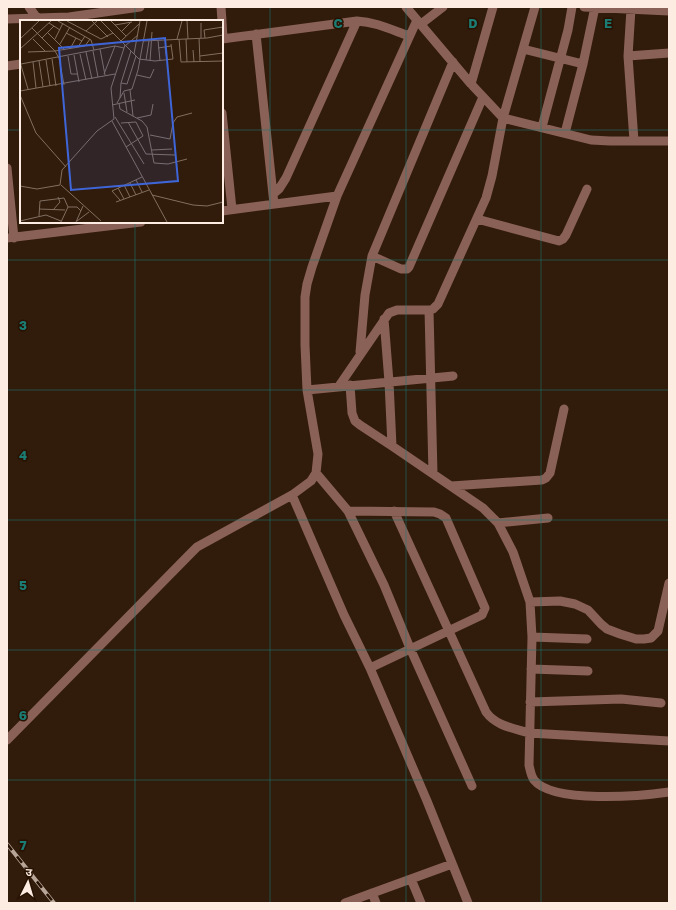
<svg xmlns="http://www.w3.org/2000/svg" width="676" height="910" font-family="'Golos Text','Noto Sans Devanagari',sans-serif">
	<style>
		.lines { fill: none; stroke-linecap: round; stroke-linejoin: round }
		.minor { stroke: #896156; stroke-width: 9 }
		.rail-casing { stroke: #b8a699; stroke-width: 4 }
		.rail { stroke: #271202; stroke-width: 2.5; stroke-dasharray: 8; stroke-linecap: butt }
		.grid { fill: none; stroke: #1b7c74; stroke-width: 1; stroke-opacity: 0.55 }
		.inset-road { fill: none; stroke: #826f60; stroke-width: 1 }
		.view { fill: #3e66d9; fill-opacity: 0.15; stroke: #3e66d9; stroke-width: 2 }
		.inset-edge { fill: none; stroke: #fcece1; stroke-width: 2 }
		.grid-label { font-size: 13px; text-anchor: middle; font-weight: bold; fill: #1b7c74; stroke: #271202; stroke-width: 3; stroke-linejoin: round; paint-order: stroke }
	</style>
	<rect width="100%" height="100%" fill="#311b0a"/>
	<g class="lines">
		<path class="minor" d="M29,7L37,18
			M221,7L222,21
			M406,7L471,84L503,118L591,140L610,141H669
			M584,7L669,11
			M631,9L628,56L634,141
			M7,19L69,17L140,7
			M222,22L223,38
			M421,24L443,7
			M256,34L274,204
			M222,39L357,21C376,22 392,30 409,36
			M523,49L583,64
			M628,56L669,53
			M7,66L21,64
			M471,84L493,7
			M222,113L232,209
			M542,127L568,30L572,7
			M565,133L583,64L595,7
			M7,168L14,238
			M273,194L279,189L286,178L357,21
			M222,211L337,196
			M477,219L559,241L563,239L566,235L587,189
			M7,238L141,222
			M372,256L401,269H407L409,267L483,97
			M429,310L433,474
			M384,319L389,382L392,446
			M360,352L365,295L372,256L453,62
			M350,385L352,413L355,421L360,425L392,446L483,508L498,523L513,552L530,602L532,637L529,765C530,770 531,776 534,780C553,804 641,796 669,792
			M339,386L389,313L397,310H429L433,309L438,304L486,198L492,176L503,118L535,7
			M307,390L453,376
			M316,473L348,511L384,585L410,648L472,786
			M451,486L542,480L546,478L550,473L564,409
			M292,495L344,615L370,668L427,801L468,903
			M348,511L434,512L440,514L446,518L485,608L482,615L370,668
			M394,511L486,712C496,726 513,728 529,733L669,741
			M498,523L548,518
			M530,602L560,601L575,604L588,610L601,624L607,629L620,634L636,639H644L651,638L658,631L669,583
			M532,637L587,639
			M531,669L588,671
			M530,702L621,699L661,703
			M7,740L192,552L197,547L292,495L311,481L316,473L318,454L307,390L305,345V297L307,284L312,267L337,196L417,20
			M411,879L421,903
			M372,893L376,903
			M345,903L452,864"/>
		<g class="rail-casing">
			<path id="rail" d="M7,844L54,903"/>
		</g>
		<use href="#rail" class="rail"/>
	</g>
	<path class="grid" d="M135,7V21M270,7V903M406,7V903M541,7V903M7,130H21M222,130H669M135,222V903M7,260H669M7,390H669M7,520H669M7,650H669M7,780H669"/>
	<g transform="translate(20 20)">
		<rect width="203" height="203" fill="#311b0a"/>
		<path class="inset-road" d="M38,1L71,20L74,30M47,1L81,19L93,13M72,1L88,17M81,1L119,39L135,41L153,39L151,24M91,1L106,16M167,1L168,19M29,3L40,10M181,3V18M95,5L112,2M12,8L35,31L65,26L70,19M66,11L77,1M101,12L111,2M28,13L45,30M46,13L62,21M22,18L34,6M179,18L180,42M185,18L184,10L203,7M0,19L19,1M13,19L25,31M35,19L43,3M157,19L162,1M159,19L161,42L203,41M166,19L167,42M138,20L140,41M101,21L119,4M123,21L187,18L203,15M40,24L50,7M105,26L118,15M58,27L65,16M145,27L147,40M138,28L151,26M0,29L31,1M50,29L56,18M80,29L85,55M173,30L174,42M73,31L78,57M8,32L35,31L39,38L44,65M66,32L72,59M60,34L66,60M114,34L120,1M54,35L59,62M48,36L51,54H58M180,36L203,33M32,39L36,66M26,40L30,66M126,40L129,21M19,41L23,67M130,41L132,12M0,42L8,69M13,42L16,68M1,44L95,26L104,28M84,54L95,26M117,55L130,58L134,49M101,63L107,64L116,36M110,70L113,96M0,71L95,54M104,73L107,92M0,75L16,113L46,147M100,78L101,63L111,31M97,83L104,71L112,69L118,50L127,1M99,83L100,89L122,101L127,107L134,143L148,144L167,139M92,85L115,80M95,97L124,144M117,98L131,95L133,84M92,101L147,202M108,102L126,134L155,135M101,103L116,102L123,116L106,127M130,115L150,119L153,103L157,97L172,93M132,130L152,129M116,160L122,172M110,163L116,175M41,165L81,201M104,165L110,177M0,166L17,169L40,165L42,150L77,111L94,99L91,68L105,25M98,168L104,179M132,175L173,185L187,186L203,182M100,180L92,171L122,157M96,182L129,170M48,187H57L61,191M19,189L45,190M33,190L40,182L38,177M19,196L20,181L44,178L48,187L41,202M0,201L26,195L41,201M57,201L69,192M56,202L63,186"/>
		<path class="view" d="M145,18L158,161L51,170L39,28Z"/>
		<rect width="203" height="203" class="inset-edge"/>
	</g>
	<g class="grid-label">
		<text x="338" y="28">C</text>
		<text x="473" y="28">D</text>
		<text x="608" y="28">E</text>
		<text x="23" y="330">3</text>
		<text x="23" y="460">4</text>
		<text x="23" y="590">5</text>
		<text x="23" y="720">6</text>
		<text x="23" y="850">7</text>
	</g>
	<rect width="676" height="910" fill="none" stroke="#fcece1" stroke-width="16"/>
	<g transform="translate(28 882) rotate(5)" stroke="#271202" stroke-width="3" paint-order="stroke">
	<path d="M0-3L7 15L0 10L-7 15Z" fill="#fcece1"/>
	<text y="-6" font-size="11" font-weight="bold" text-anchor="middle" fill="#fcece1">उ</text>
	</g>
</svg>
